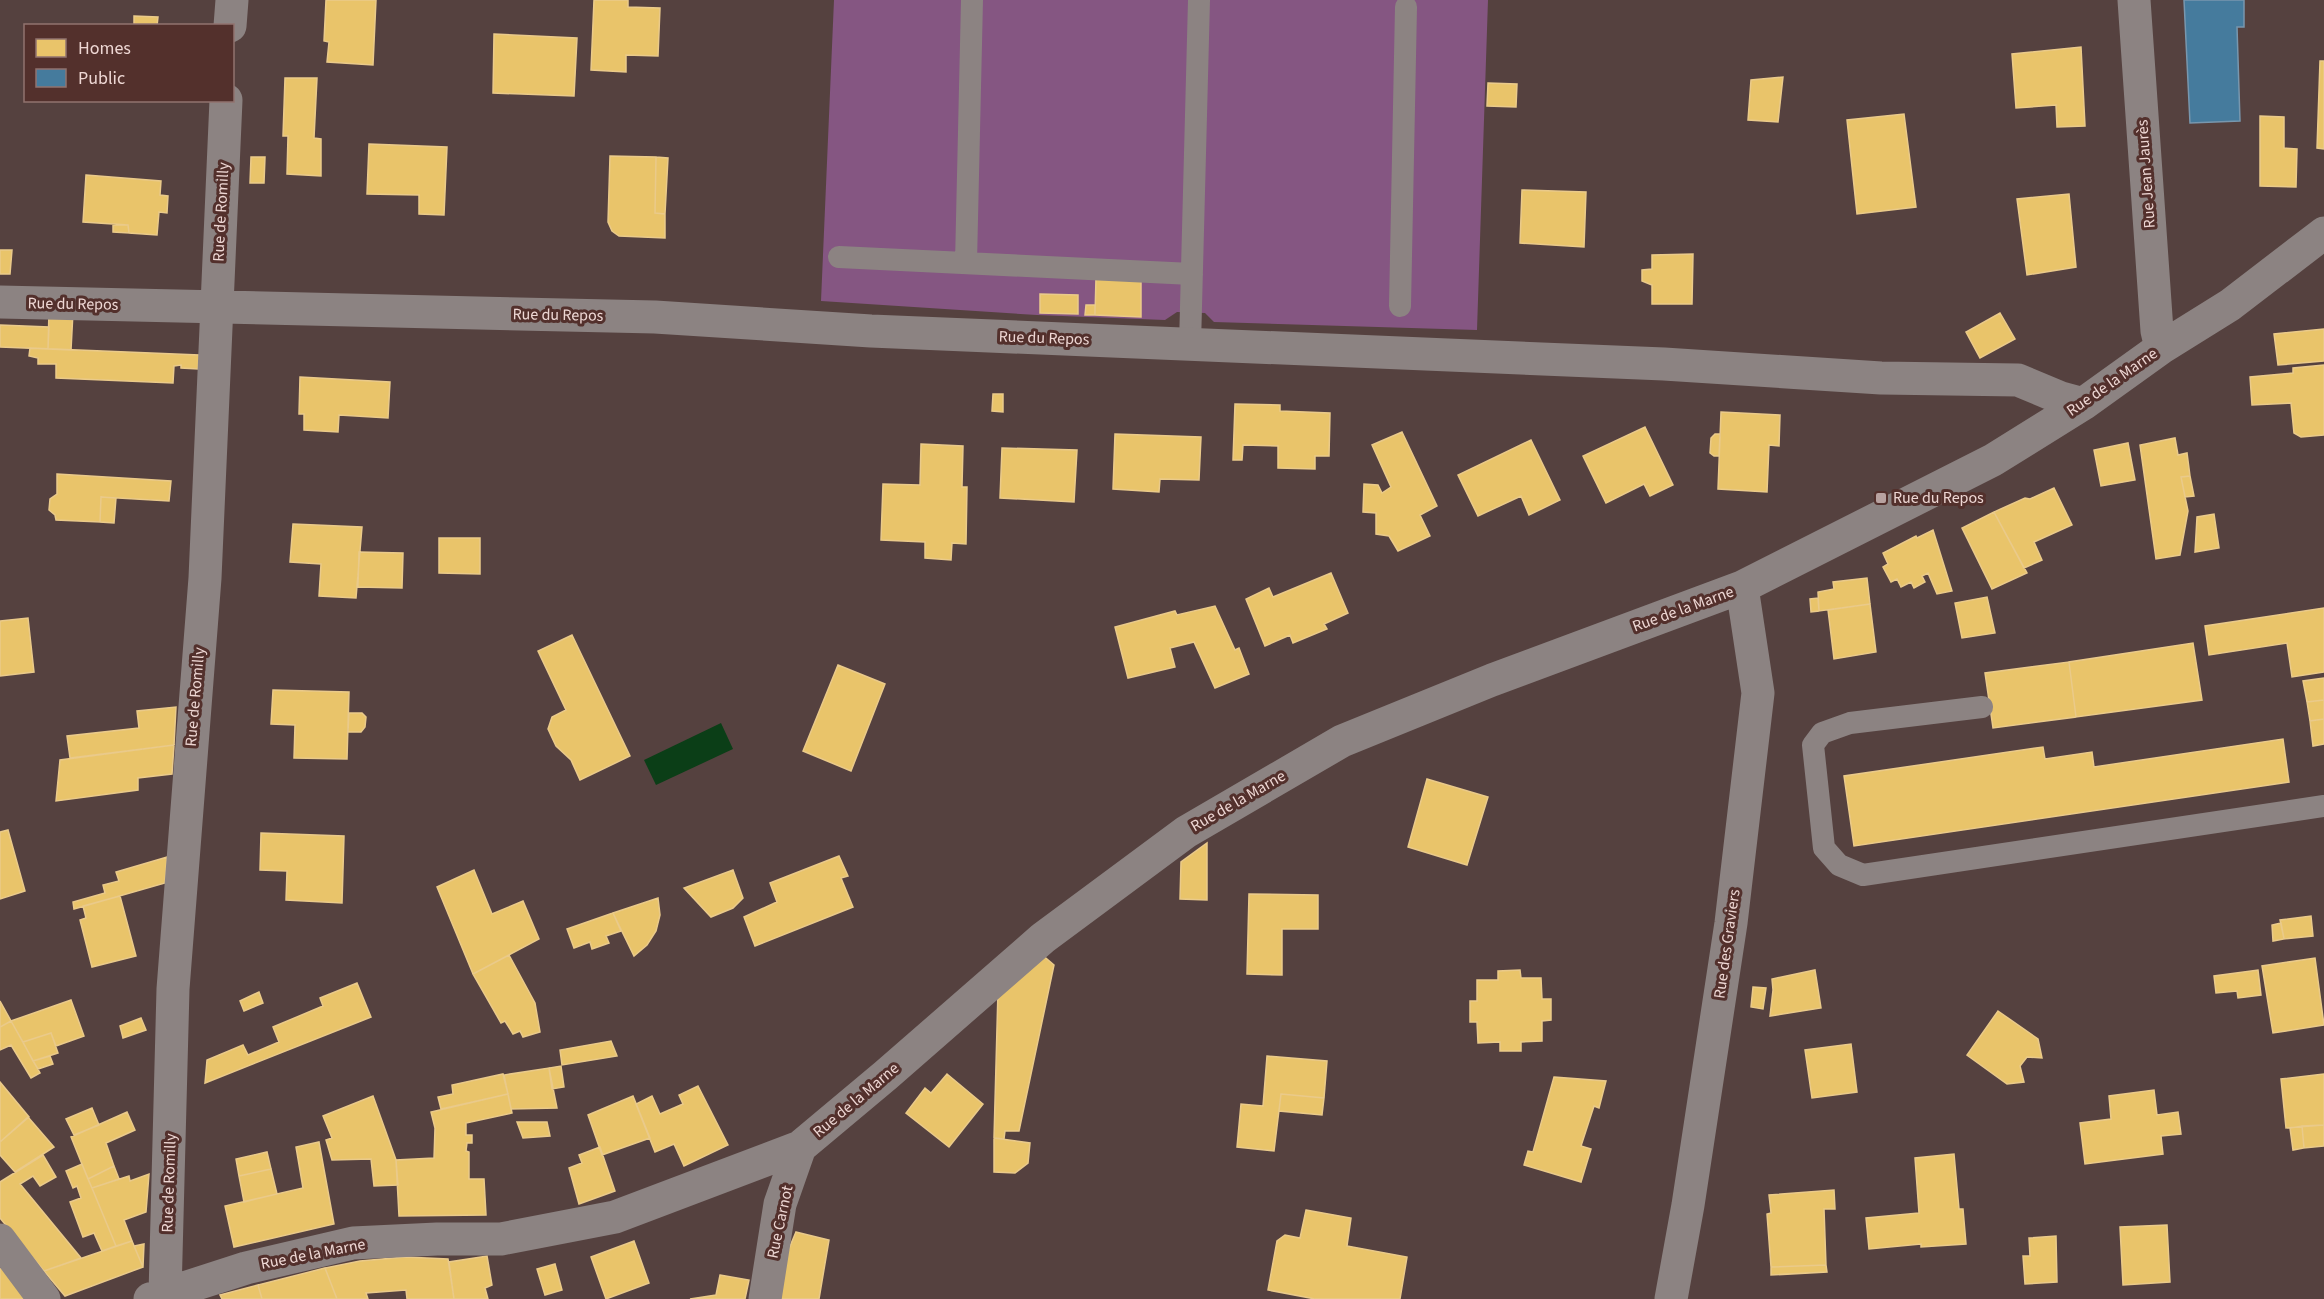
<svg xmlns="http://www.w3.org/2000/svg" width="2324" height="1299" font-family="'Source Sans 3',sans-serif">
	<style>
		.green { fill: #855682 }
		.water { fill: #0b3e17 }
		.homes { fill: #e9c46a; stroke: #eaca8a; stroke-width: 1.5 }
		.public { fill: #457b9d; stroke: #7897ae; stroke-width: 1.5 }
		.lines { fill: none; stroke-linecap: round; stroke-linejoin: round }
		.lane { stroke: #8c8382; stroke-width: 22 }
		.street { stroke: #8c8382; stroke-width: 33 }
		.poi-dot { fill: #b8a2a0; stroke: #53302c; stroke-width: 2 }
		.labels { text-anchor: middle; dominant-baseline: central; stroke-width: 6; stroke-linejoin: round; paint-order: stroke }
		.street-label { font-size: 16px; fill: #eed7d4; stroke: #53302c }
		.poi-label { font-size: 16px; fill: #eed7d4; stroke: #53302c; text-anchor: start }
	</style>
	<rect width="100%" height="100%" fill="#55413f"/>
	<path class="green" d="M834,0H1488L1477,330L1214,322L1205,313L1177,312L1165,320L1037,315L821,301Z"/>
	<path class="water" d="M721,723L733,749L656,785L644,760Z"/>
	<path class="homes" d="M326,0H376L373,65L327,62L329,42L324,41Z
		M594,0H628V7L660,8L658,56L626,55V72L591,70Z
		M134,16L158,17L157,26H134Z
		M494,34L577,38L574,96L493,93Z
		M2081,47L2085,126L2057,127L2056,105L2016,108L2012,54Z
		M2320,61H2324V149L2317,148Z
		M1783,77L1778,122L1748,120L1751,80Z
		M285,78H317L314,138L321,139V176L287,174L288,136H283Z
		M1488,83L1517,84L1516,107L1487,106Z
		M1904,114L1916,207L1857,214L1847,120Z
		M2260,116L2284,117V148L2297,149L2296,187L2260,186Z
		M369,144L447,147L444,215L419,214V195L367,194Z
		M610,156L656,157L655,213L665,214V238L619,236L612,231L608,222Z
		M251,157H265L264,183H250Z
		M656,157L668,158L665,214L655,213Z
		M86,175L161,181L160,195L168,196L167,213L159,212L157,235L129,233L128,225L83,222Z
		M1522,190L1586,192L1584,247L1520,243Z
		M2069,194L2076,267L2027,275L2017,199Z
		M113,225H128L129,233L113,232Z
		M0,250H12L10,274H0Z
		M1693,254L1692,304H1652V285L1642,281V270L1652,269V255Z
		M1096,278L1141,279V317L1095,315Z
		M1040,294L1078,295V314L1040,313Z
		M1086,305H1095V315H1085Z
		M49,311L73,312L71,350L48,349Z
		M2000,313L2015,339L1980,358L1966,332Z
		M0,325L49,327L48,349L0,347Z
		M2324,329V361L2278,365L2274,334Z
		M30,348L199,355L198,369L181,368V365L174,366L173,383L56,378V364H38V358L29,356Z
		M2324,365V435L2301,437L2294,433L2291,403L2252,405L2250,377L2293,373V368Z
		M300,377L390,382L388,418L339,415L338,432L304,430V414H299Z
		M993,394H1003V412L992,411Z
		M1235,404L1280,405V411L1330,413L1329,456H1315V469L1278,468V446L1243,445L1242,460H1233Z
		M1721,412L1780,415L1779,446L1769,445L1767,492L1718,489Z
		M1645,427L1673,485L1650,496L1644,484L1606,503L1583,456Z
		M1402,432L1437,506L1420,515L1430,536L1398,551L1389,536L1376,534V513L1363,512L1364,484L1378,485L1382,493L1391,487L1372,445Z
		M1115,434L1201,437L1199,480L1160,479L1159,492L1113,489Z
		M1715,434H1720L1719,456H1714L1710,453L1711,438Z
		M2175,438L2178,455L2187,453L2190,476L2181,477L2188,511L2180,555L2156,559L2140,445Z
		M1531,440L1560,500L1529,515L1521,496L1478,516L1458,475Z
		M2128,443L2135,480L2101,486L2094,450Z
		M921,444L963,446L962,487H967L966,544L952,543L951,560L925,558V542L881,540L883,484L920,485Z
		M1002,448L1077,450L1074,502L1000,498Z
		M57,474L171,481L169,501L101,497L100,522L56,520L55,515L49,510L50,499L57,494Z
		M2190,476L2194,496L2185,497L2181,477Z
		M2054,488L2072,525L2034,542L2042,560L2024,568L1994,512L2025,498L2030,499Z
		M101,497L116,498L114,523L100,522Z
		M1994,512L2027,573L1992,589L1962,528Z
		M2214,514L2219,548L2195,552L2197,517Z
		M293,524L362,527L356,598L319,596L321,564L290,562Z
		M1933,530L1952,591L1937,594L1928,573L1922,576L1925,582L1914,588L1911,582L1901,587L1897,579L1891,582L1883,567L1888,564L1883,553L1916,536L1917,538Z
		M439,538H480V574L439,573Z
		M359,552L403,553L402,588L358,587Z
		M1331,573L1348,613L1324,624L1327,629L1293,643L1290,635L1265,646L1246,599L1269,588L1273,597Z
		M1867,578L1870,604L1819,611L1818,592L1834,589L1833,582Z
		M1987,597L1995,633L1962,638L1955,603Z
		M1818,598L1819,611L1811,612L1810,599Z
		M1870,604L1876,652L1834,659L1828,610Z
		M1215,606L1235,650L1239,648L1249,674L1215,688L1194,642L1170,648L1175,667L1128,678L1115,627L1175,611L1177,615Z
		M2324,608V672L2292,677L2287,643L2209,655L2205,626Z
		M28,618L34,672L0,676V621Z
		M572,635L630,756L580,780L571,760L556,746L548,729L552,717L566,710L538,651Z
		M2193,643L2202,700L2076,717L2069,662Z
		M2069,662L2076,717L1993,728L1985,673Z
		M838,665L885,684L851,771L803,751Z
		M2324,678V700L2307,702L2303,681Z
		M273,690L349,692L347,759L294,758L295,725L271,724Z
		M2324,700V719L2310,721L2307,702Z
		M176,707L174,745L70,758L67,736L139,728L137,711Z
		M349,713H362L366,717L365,727L361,732H348Z
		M2324,719V744L2313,746L2310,721Z
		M2283,739L2289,782L1854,846L1844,776L2043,747L2045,759L2092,752L2094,767Z
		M174,745L172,774L138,778V790L56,801L60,760Z
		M1427,779L1488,797L1467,865L1408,847Z
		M8,830L25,891L0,899V832Z
		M261,833L344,836L342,903L286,900L287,871L260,870Z
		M1207,843V900L1180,899L1181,862Z
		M839,856L848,876L841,878L853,907L755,946L744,917L777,902L770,883Z
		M167,857L165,883L74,909L73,902L105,893L103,885L119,881L116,872Z
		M474,870L492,914L523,901L539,939L473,974L437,887Z
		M733,870L743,898L733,908L711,917L684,888Z
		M1249,894L1318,895V929H1282V975L1247,974Z
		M120,896L136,956L92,967L80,920L86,918L83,906Z
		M658,898L660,915L656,931L647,945L634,956L613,913Z
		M613,913L621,931L606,936L609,943L592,949L590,942L574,948L567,929Z
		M2311,916L2313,936L2284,939L2280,920Z
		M2281,923L2284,939L2273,941L2272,925Z
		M1040,953L1054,965L1019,1131H1005L1004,1139L994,1138L998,991Z
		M509,955L535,1003L540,1032L523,1037L520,1031L513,1034L505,1021L501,1023L473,974Z
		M2315,958L2324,1025L2273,1033L2262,966Z
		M1520,970L1521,978H1541L1542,999H1551V1020L1542,1021V1041L1521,1042V1051H1500V1042L1478,1043L1477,1022H1470V1001H1477V980H1498V971Z
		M1815,970L1821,1008L1770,1016L1773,990L1772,979Z
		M2258,970L2261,995L2238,998L2237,991L2216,993L2214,976Z
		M357,983L371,1017L205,1083L207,1060L243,1045L248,1055L279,1042L273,1027L323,1006L320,998Z
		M1753,987L1766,988L1763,1009L1751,1007Z
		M259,992L263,1003L244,1011L240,1001Z
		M71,1000L84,1036L56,1046L51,1033L23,1042L11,1021Z
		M0,1001L11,1021L0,1027Z
		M1998,1011L2038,1039L2042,1058L2027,1057L2020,1066L2024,1082L2007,1084L1967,1055Z
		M141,1018L146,1030L123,1038L120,1026Z
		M11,1021L40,1073L31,1078L11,1045L0,1050V1027Z
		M51,1033L58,1053L33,1061L23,1042Z
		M611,1041L617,1056L562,1065L560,1050Z
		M1851,1044L1857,1092L1812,1098L1805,1050Z
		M50,1056L53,1064L38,1069L33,1061Z
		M1267,1056L1327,1061L1324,1098L1281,1094L1274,1151L1237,1147L1241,1104L1263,1106Z
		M561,1066L564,1087L552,1089L549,1068Z
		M549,1068L557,1108L511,1109L504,1075Z
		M503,1074L508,1094L441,1109L438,1097L453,1094L452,1085Z
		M947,1074L983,1104L949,1147L906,1113L925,1088L931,1093Z
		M2324,1074V1125L2286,1128L2281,1079Z
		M1554,1077L1606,1081L1599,1108L1594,1106L1581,1146L1591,1149L1581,1182L1524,1165L1528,1151L1533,1152Z
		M0,1082L29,1117L0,1142Z
		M698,1086L728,1145L684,1166L674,1144L655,1152L636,1104L652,1096L660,1114L683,1104L679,1095Z
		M2154,1090L2157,1115L2178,1112L2181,1134L2161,1136L2163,1154L2085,1164L2080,1123L2111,1119L2109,1096Z
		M508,1094L512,1113L466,1123V1135H472V1143H467L466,1151L469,1152V1179H484L486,1215L399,1216L396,1160L434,1158L435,1128L431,1112Z
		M1281,1094L1324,1098L1322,1115L1279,1111Z
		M373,1096L396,1160L398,1185L374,1186L371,1159L332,1160L326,1140L332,1138L323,1116Z
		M633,1096L650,1138L602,1155L588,1115Z
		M92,1108L99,1125L74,1135L66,1119Z
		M127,1112L135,1130L106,1143L114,1166L88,1179L71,1137Z
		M28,1117L54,1147L15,1172L0,1155V1142Z
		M517,1122H547L550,1136L523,1138Z
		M2324,1125V1146L2304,1148L2302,1126Z
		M2302,1126L2304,1148L2293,1150L2290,1128Z
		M994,1138L1030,1143L1028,1163L1015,1173L994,1172Z
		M319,1142L334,1224L234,1247L225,1206L303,1188L296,1147Z
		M600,1147L615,1191L579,1204L569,1168L582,1163L579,1155Z
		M267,1152L271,1169L239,1176L236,1159Z
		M1954,1154L1959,1209H1963L1966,1244L1921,1247V1244L1869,1249L1866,1218L1919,1213L1915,1158Z
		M43,1155L56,1177L40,1186L33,1176L20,1184L81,1258L44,1271L0,1218V1182Z
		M82,1164L116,1246L102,1251L94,1233L83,1237L70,1202L81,1198L77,1186L73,1188L66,1171Z
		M114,1166L119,1179L92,1188L88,1179Z
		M271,1169L277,1194L244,1202L239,1176Z
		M149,1174L146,1212L124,1220L132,1241L116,1246L92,1188L129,1176L130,1181Z
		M1834,1190L1835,1209H1824L1826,1265L1771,1267L1767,1214L1771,1213L1769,1195Z
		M1306,1210L1351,1218L1347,1246L1407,1257L1400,1299H1315L1268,1290L1277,1241L1285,1235L1300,1238Z
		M2167,1225L2170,1282L2123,1285L2120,1227Z
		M796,1232L829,1240L819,1299H779L788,1251Z
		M2056,1236L2057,1282L2025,1284L2023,1256H2030L2029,1238Z
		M132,1241L143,1267L65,1296L44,1271Z
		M634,1241L649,1283L606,1299L591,1257Z
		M144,1244L143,1267L134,1246Z
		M487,1256L492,1285L485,1288L488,1299H454L449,1262Z
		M405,1257L448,1259L454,1299H407L406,1290L366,1293L368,1299H337L325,1268L360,1261Z
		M555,1264L562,1290L545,1295L537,1269Z
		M1826,1265L1827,1272L1771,1275V1267Z
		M2,1268L26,1299H0V1269Z
		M325,1268L337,1299H262L258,1285Z
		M720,1275L749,1280L745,1299H690L716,1295Z
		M258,1285L262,1299H222L220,1295Z"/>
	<path class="public" d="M2184,0H2244V27H2237L2240,121L2190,123Z"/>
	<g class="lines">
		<path class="lane" d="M839,257L1192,274
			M966,263L972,0
			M1400,306L1406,7
			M1190,345L1199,0
			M1982,707L1850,723L1822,733L1813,745L1824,848L1839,865L1863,875L2324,806"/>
		<path class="street" d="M2134,0L2157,331L2161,348
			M230,26L232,0
			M0,302L655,317L871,331L1664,364L1881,378L2018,380L2061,398L2083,404
			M0,1240L44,1299
			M165,1294L173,989L205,578L226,100
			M150,1299L246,1268L353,1243L437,1239H501L615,1217L800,1147L886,1075L1043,938L1186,832L1342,741L1492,680L1742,587L1993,460L2083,404L2161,348L2230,305L2324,233
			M765,1299L780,1204L800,1147
			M1671,1299L1688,1205L1731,923L1758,693L1742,587"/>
	</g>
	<rect class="poi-dot" x="1875" y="492" width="12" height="12" rx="3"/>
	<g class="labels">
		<g class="street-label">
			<text transform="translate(2146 174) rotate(-94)">Rue Jean Jaurès</text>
			<text transform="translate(221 212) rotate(-87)">Rue de Romilly</text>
			<text transform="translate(73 304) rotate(1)">Rue du Repos</text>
			<text transform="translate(558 315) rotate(1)">Rue du Repos</text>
			<text transform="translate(1044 338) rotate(2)">Rue du Repos</text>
			<text transform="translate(2112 382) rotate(-35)">Rue de la Marne</text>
			<text transform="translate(1683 609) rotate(-20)">Rue de la Marne</text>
			<text transform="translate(195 697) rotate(-85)">Rue de Romilly</text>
			<text transform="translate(1238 801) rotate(-30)">Rue de la Marne</text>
			<text transform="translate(1727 944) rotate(-82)">Rue des Graviers</text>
			<text transform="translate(856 1100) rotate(-40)">Rue de la Marne</text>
			<text transform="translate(169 1183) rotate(-88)">Rue de Romilly</text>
			<text transform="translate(780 1222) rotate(-78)">Rue Carnot</text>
			<text transform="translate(313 1254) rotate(-11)">Rue de la Marne</text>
		</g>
		<g class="poi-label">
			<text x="1893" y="498">Rue du Repos</text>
		</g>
	</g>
	<rect x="24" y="24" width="210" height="78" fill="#53302c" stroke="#91736f" stroke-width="1.5"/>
	<rect x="36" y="39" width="30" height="18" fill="#e9c46a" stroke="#91736f" stroke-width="1.5"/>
	<text x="78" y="54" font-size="18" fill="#eed7d4">Homes</text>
	<rect x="36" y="69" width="30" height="18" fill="#457b9d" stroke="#91736f" stroke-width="1.5"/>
	<text x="78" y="84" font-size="18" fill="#eed7d4">Public</text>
</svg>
